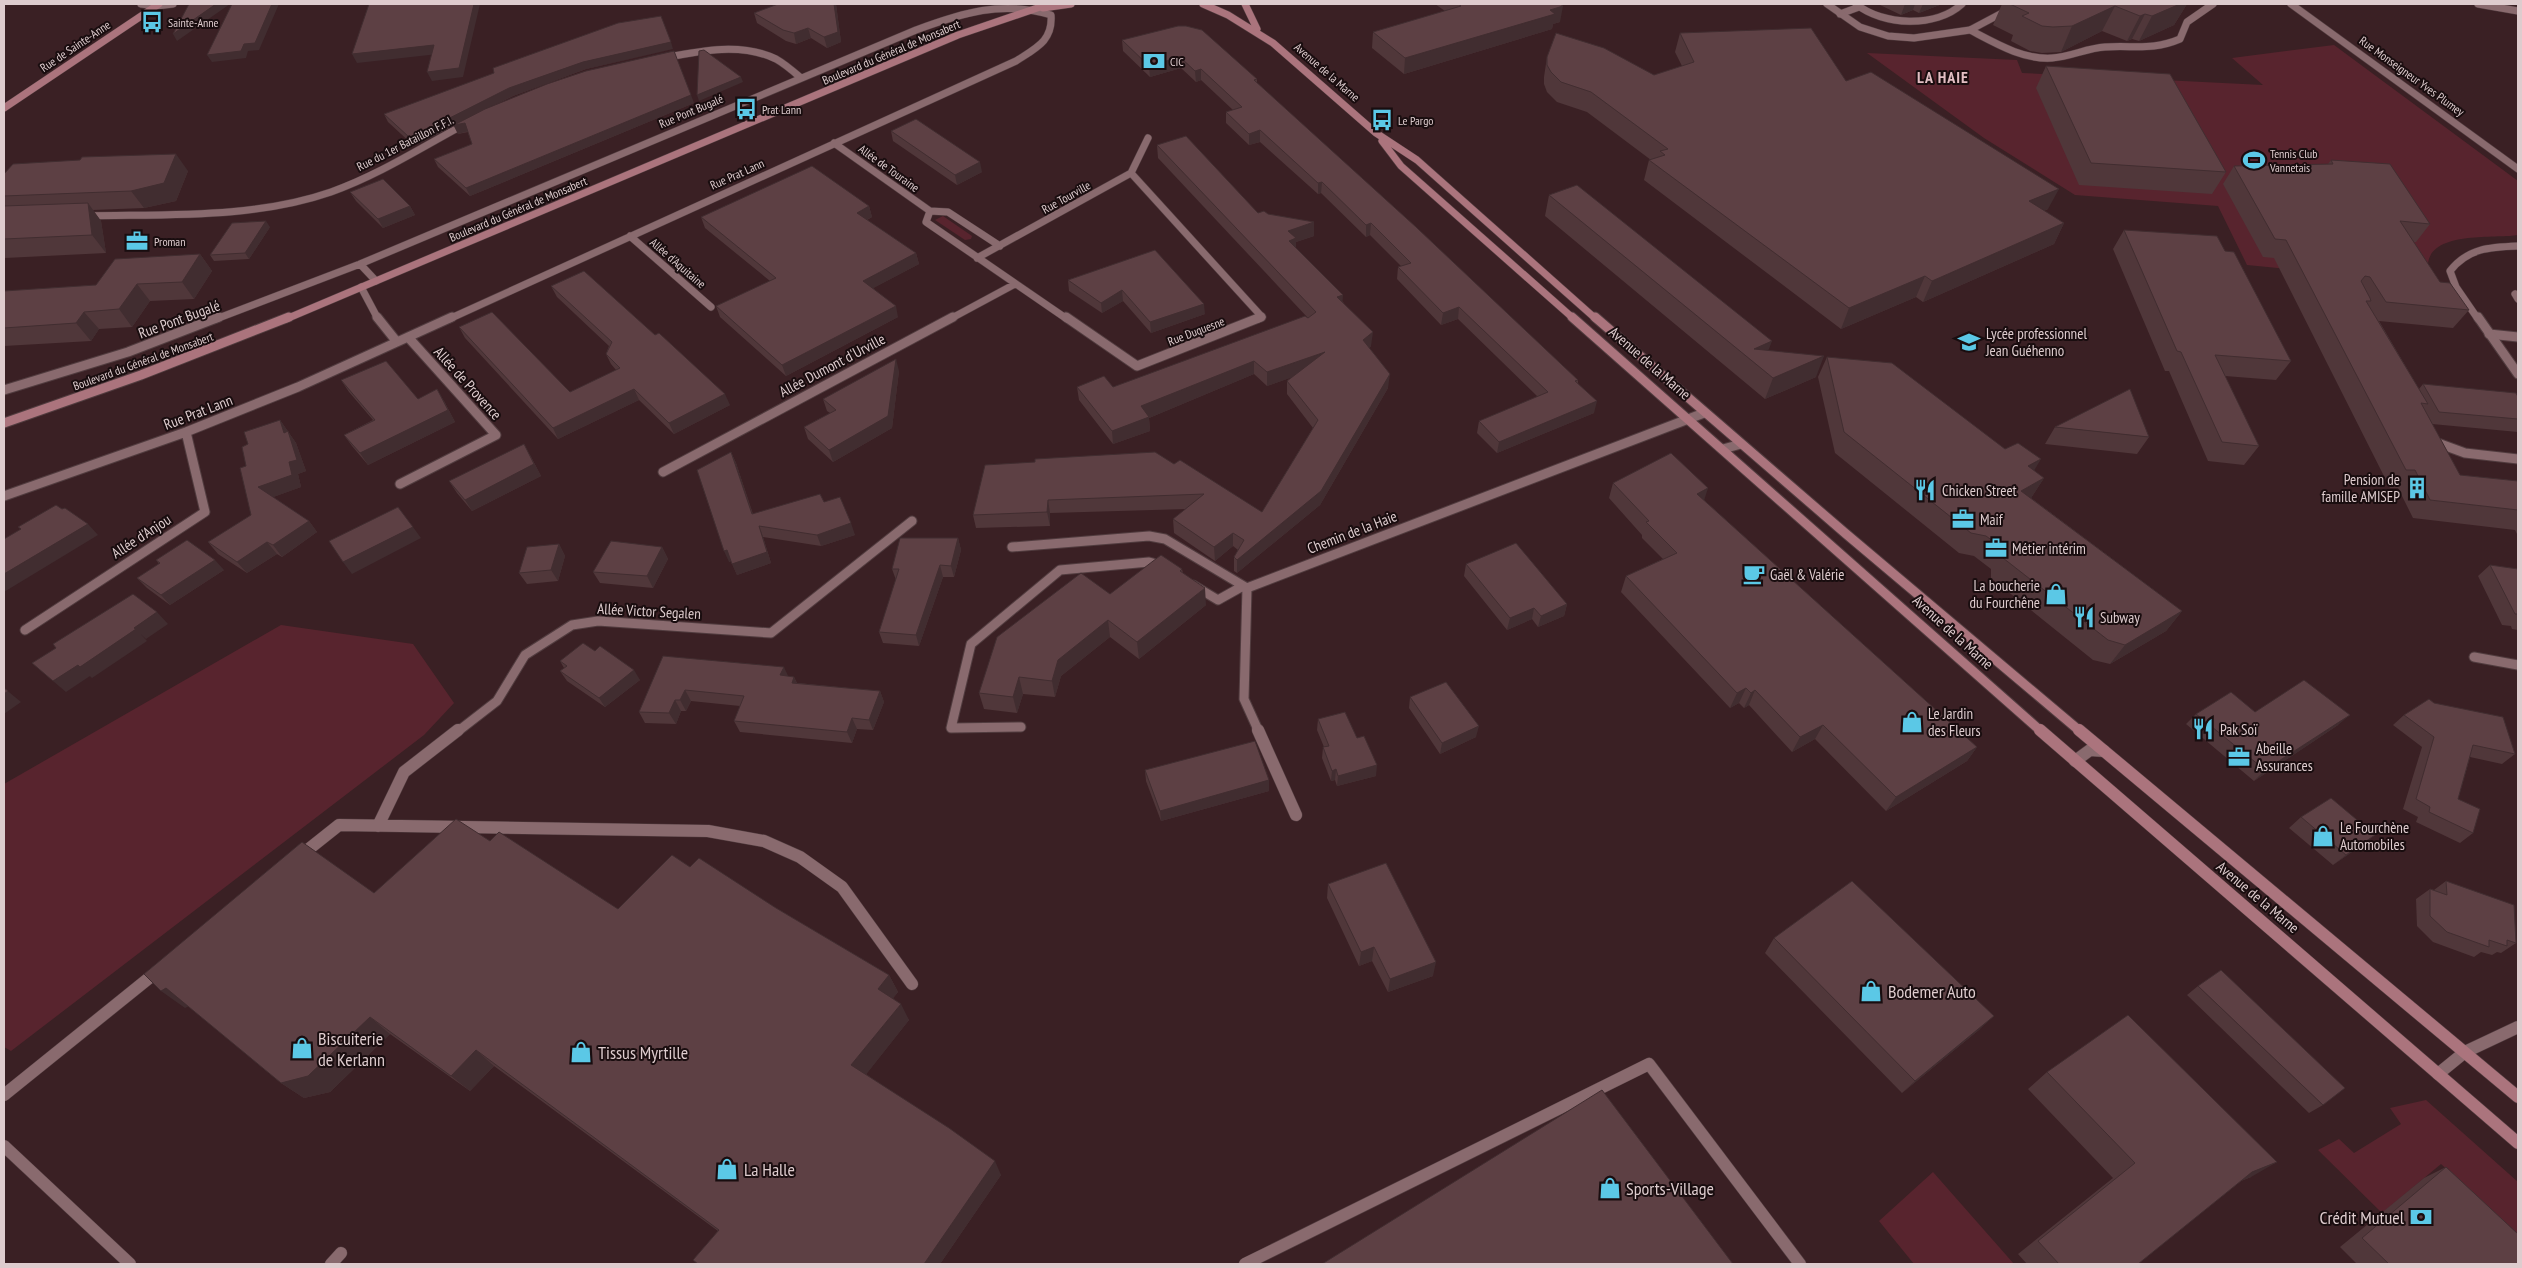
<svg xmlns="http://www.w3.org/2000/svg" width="2522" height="1268" font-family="'PT Sans Narrow',sans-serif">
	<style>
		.green { fill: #58242e }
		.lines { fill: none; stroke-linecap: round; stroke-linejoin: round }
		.lane-far2-casing { stroke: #513c3f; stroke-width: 8 }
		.lane-far1-casing { stroke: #513c3f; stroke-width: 11 }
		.lane-casing { stroke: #513c3f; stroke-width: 13 }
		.street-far2-casing { stroke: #513c3f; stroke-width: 8 }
		.street-far1-casing { stroke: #513c3f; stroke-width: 11 }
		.street-casing { stroke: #513c3f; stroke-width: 13 }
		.secondary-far2-casing { stroke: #513c3f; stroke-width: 8 }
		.secondary-far1-casing { stroke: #513c3f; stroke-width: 11 }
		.secondary-casing { stroke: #513c3f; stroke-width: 13 }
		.lane-far2 { stroke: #896a6e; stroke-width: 7 }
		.lane-far1 { stroke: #896a6e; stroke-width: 9 }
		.lane { stroke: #896a6e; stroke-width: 12 }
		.street-far2 { stroke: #896a6e; stroke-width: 7 }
		.street-far1 { stroke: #896a6e; stroke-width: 9 }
		.street { stroke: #896a6e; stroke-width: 12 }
		.secondary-far2 { stroke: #ab747d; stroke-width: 7 }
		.secondary-far1 { stroke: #ab747d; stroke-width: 9 }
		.secondary { stroke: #ab747d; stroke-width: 12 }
		.wall { fill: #50373a }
		.shaded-wall { fill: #412d30 }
		.building { fill: #5d4044; stroke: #412d30 }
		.labels { text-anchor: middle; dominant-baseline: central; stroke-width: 4; stroke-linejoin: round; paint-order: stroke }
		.far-poi-label { font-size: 12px; fill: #deccce; stroke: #190d0f; text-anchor: start }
		.far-street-label { font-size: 12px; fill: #deccce; stroke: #190d0f }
		.street-label { font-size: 15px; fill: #deccce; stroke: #190d0f }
		.poi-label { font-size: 15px; fill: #deccce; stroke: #190d0f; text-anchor: start }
		.far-district-label { font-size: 16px; font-weight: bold; letter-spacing: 1px; fill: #e2bec3; stroke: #190d0f }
		.near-poi-label { font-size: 18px; fill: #deccce; stroke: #190d0f; text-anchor: start }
	</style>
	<rect width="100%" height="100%" fill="#3a2024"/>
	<path class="green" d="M2334,45L2518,181V235C2497,239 2431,230 2428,264C2428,270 2430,277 2431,283L2247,265L2218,206L2075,195L1984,138L1867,53L2017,60L2022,73L2263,85L2232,58Z
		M943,216L972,236L971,239L965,240L935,220Z
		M281,625L413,644L454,703L424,735L11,1051L4,1047V784Z
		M2426,1100L2518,1182V1234L2441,1164L2382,1213L2318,1150L2339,1139L2354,1153L2401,1124L2390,1108Z
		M1933,1172L2014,1264H1914L1879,1221Z"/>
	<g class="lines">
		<g class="lane-far2-casing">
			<path id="lane-far2" d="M1856,4C1883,26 1936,28 1962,4
				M2478,4L2518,11
				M1840,14L1859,7
				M2515,294L2518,299"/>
		</g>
		<g class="lane-far1-casing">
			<path id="lane-far1" d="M2489,334L2518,337
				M2435,442L2465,453L2518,459
				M1723,449L1741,444"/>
		</g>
		<g class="lane-casing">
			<path id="lane" d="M2075,761L2090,750L2104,751
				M331,1264L341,1253
				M1245,1264L1649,1064L1800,1264"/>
		</g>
		<g class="street-far2-casing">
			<path id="street-far2" d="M141,4L156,6L173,4
				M1827,4L1860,27L1888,36L1914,38L1970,30L2019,4
				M2291,4L2518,169
				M1970,30C1995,43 2023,60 2052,58C2070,57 2087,48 2105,47C2134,45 2152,51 2180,39L2187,22L2213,4
				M663,58C699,51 741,42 776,59C785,64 793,71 801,78
				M834,143L930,211L948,212L1000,246
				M1131,173L1262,317L1258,319
				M930,211L926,222L1067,319
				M85,216C166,214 253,219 331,192C379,175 422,147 467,123
				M630,236L711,307
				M977,258L1131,173L1148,138
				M376,281L360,264L916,30C962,13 1002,0 1051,15C1053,41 1036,48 1016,61L449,319
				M361,287L378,319
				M216,319L360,264
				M950,319L1015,284
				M2478,319L2456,287L2450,271C2468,248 2490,247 2518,246"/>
		</g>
		<g class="street-far1-casing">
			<path id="street-far1" d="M377,317L397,342
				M1066,317L1137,366L1261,317
				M2478,317L2518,374
				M4,390L128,352L219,317
				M663,472L953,317
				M400,484L496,435L408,337
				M4,496L186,432L298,387L452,317
				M1012,547L1149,536L1165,539L1247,588
				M1193,585L1218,600L1243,586
				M25,630L205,512L186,432
				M2474,657L2518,665
				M1021,727L951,728L971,644L1060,570L1149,562L1164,566
				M457,732L497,701L525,655L572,625L598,621L771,633L912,521
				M1259,732L1244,699L1247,588L1704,413"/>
		</g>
		<g class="street-casing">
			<path id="street" d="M1258,730L1296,815
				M378,826L404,772L458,730
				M300,856L339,825L708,831L764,841L800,857L842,887L912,984
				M2438,1074L2465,1052L2518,1027
				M4,1095L159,970
				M4,1146L130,1264"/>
		</g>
		<g class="secondary-far2-casing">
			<path id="secondary-far2" d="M1203,4L1228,15L1273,43L1376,133L1417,160L1596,319
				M1245,4L1257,29
				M1043,8L1071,4
				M4,108L159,4
				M1382,141L1401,166L1574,319
				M286,319L958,35L1049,4"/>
		</g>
		<g class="secondary-far1-casing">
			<path id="secondary-far1" d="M1572,317L2042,732
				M1595,317L1845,533L2081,732
				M4,423L141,375L289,317"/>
		</g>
		<g class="secondary-casing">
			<path id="secondary" d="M2040,730L2518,1143
				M2079,730L2518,1097"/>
		</g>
		<use href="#lane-far2" class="lane-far2"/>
		<use href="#lane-far1" class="lane-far1"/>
		<use href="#lane" class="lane"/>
		<use href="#street-far2" class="street-far2"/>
		<use href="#street-far1" class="street-far1"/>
		<use href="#street" class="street"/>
		<use href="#secondary-far2" class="secondary-far2"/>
		<use href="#secondary-far1" class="secondary-far1"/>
		<use href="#secondary" class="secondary"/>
	</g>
	<path class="wall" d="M778,4H836L841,42L827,48L811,38L796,44L786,41L757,23L754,13Z
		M1435,4H1560V22L1553,24L1552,29L1404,74L1372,48L1373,32L1445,11Z
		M1878,4H1942L1919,13L1913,10L1901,15Z
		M2002,4H2187L2174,25L2139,41L2132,39L2127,41L2102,31L2061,52L2042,53L2030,51L2011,41L2013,35L1993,25Z
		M1680,33L1846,81L2048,209L2044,211L2064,223L2054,244L1923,302L1916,297L1841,329L1644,180L1649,160H1651L1587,112L1557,102L1547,92L1544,84V77L1547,57L1654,75L1682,66L1675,52Z
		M1122,40L1257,79V83L1578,380V383L1594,413L1497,453L1477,433L1479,421L1538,397L1458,319L1441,325L1397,279L1398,267L1401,266L1370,235L1366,237L1321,193L1318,194L1260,142L1249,145L1226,123V112L1233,110L1201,80L1196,82L1181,68L1150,77L1123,51Z
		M673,49L586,69L513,96L489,108L694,103L470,196L438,167L434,159L472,144L468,132L458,134L454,126L420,143L413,145L388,122L384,114Z
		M2046,66L2226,172L2212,194L2079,185L2036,88Z
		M891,131L982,172L957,185L893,141Z
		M1157,145L1258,213L1314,222V236L1296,242V248L1343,302L1371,346L1369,348L1388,388L1320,505L1237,573L1234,571V557L1238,550L1233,546L1215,561L1174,533L1173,519L1187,509L1050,513V526L976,528L973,515L1174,464L1262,512L1313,428L1287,394V381L1292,377L1267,386L1254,374L1149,418L1150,431L1113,444L1079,400L1077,387H1113L1308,318L1158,158Z
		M2331,160L2430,224L2416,242H2413L2440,282L2469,310L2453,328L2379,321L2419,389L2423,384L2518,397V432L2432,424L2460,475L2518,481V536L2515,530L2413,518L2398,488H2390L2274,258L2263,257L2223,184L2234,166L2328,164Z
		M188,171L176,201L144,208L93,210L101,221L106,253L5,258L4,259V174Z
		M350,192L410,206L415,215L383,228L356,201Z
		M1549,195L1768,350L1816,377L1765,399L1545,216Z
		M869,206L872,217L867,220L916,253L919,264L873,288L898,317L786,376L720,317L716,306L770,281L705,228L701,217Z
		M270,227L249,259L214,261L210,255Z
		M2124,230L2225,251L2291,361L2276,380L2225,376L2259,446L2244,465L2208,461L2169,371H2165L2113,249Z
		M1155,250L1205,314L1151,333L1123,301L1102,313L1069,291L1068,280Z
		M200,254L212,271L194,299L150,301L132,327L99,329L91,341L4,346V291L96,285Z
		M551,286L730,405L674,434L639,400L558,439L465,338L459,327L570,392L616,370L611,364L606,354L609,346L557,297Z
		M1827,357L2005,449L2044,478L2031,498L2182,611L2166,631L2110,664L2093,660L1991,578V569L1974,556L1959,553L1835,453L1818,377Z
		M899,371L892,428L833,462L808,439L804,427L830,413L827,411L823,399Z
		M341,380L418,399L444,401L455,422L368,465L352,446L344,435L373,420L349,392Z
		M280,420L296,443L306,471L298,474L301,487L273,497L309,521L317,532L282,557L277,554L247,573L218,554L208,542L251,515L246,466Z
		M2055,427L2149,437L2137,454L2045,444Z
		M731,452L736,463L753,514L824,502L855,535L821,546L763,537L771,563L737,575L731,561L729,562Z
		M530,455L541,476L472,511L457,493L449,481Z
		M1613,483L1704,500L1977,747L1967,761L1886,811L1815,739L1792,752L1749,705L1744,708L1739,703L1730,708L1621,592L1626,576L1663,559L1642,538V535L1609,498Z
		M958,538L961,550L954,577H943L919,646L883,643L879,632L896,580L892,569Z
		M559,544L565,556L558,581L527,584L519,573Z
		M662,547L668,559L653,588L600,583L593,572Z
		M156,560L224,570L170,605L147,588L137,578L159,564Z
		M1466,564L1567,604L1564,616L1538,627L1532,619L1507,630L1464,576Z
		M2490,565L2518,569V630L2512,629L2511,626L2502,625L2478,576Z
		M1182,569L1183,573L1206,605L1139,659L1110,637L1061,676L1055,697L1023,694L1017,713L984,709L979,693L1110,594Z
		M595,651L640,680L605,707L567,681L560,671L564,668L560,661Z
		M663,656L794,677L797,683L880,691L884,702L873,730L857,729L852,743L740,732L734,721L740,706L691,701L686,711H681L676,724L645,723L639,712Z
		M1410,697L1476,737L1440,754L1409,708Z
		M2434,703L2515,754L2502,764L2470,757L2458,799L2473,833L2460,843L2416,822L2418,817L2403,809L2422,747L2393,725L2404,715Z
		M2196,714L2338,725L2254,781L2186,724Z
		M1318,719L1357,738L1376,776L1337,786L1335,780L1331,781L1322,758L1323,747H1324L1317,730Z
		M1145,770L1269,791L1161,821L1146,781Z
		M2301,817L2362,845L2333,865L2289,828Z
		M490,841L618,909L690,867L776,908L889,975L898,992L893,998L909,1020L866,1074L1001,1175L940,1264H698L693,1260L718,1231L494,1066L470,1091L390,1034L330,1092L304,1098L281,1083L188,1006L185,1008L374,893Z
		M2446,881L2516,943L2501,953L2497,952L2492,955L2481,952L2474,957L2433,942L2417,926L2416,899L2430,889L2434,890Z
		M1328,884L1433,976L1388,992L1372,961L1359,966L1327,898Z
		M1774,938L1980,1029L1902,1093L1765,953Z
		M2198,986L2323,1105L2309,1113L2187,995Z
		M2047,1072L2251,1177L2241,1181L2138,1264H2027L2018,1254L2113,1178L2028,1089Z
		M2446,1167L2518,1264H2357L2340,1247L2424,1178Z"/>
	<path class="shaded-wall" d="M216,4H230L177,41L173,34Z
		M272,4H279L259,50L248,51L246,58L212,62L207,55L244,44Z
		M474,4H480L463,77L432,81L427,72Z
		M834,4H836L841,42L827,48L824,37Z
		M1905,4H1915L1913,10L1901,15Z
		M1923,4H1942L1919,13Z
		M2172,4H2187L2174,25L2139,41L2152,16Z
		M1563,6L1560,22L1553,24L1552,29L1404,74L1405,58Z
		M2115,6L2102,31L2061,52L2072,26Z
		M2145,14L2132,39L2127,41L2140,16Z
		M808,28L811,38L796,44L794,33Z
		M671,42L673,49L586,69L513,96L454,125L465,123L469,131L458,134L454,126L420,143L413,145L409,137L509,88L583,62Z
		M434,45L438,54L357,63L352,54Z
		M1180,57L1181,68L1150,77L1149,66Z
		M1201,69V80L1196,82L1195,71Z
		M741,77L743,82L699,101L697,95Z
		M691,95L694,103L470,196L466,188Z
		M1260,130V142L1249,145V134Z
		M176,154L188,171L176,201L144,208L131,191Z
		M980,162L982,172L957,185L955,175Z
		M1322,182L1321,193L1318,194V183Z
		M2059,189L2048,209L2019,221L2029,201Z
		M88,203L101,221L106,253L92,235Z
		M410,206L415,215L383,228L378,219Z
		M869,206L872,217L860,223L857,213Z
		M266,221L270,227L249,259L245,253Z
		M1314,222V236L1296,242V252L1289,255L1288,231Z
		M1371,223L1370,235L1366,237V225Z
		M2064,223L2054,244L1923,302L1932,281Z
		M916,253L919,264L866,292L863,281Z
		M200,254L212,271L194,299L182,282Z
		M1925,276L1916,297L1841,329L1849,308Z
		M137,284L150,301L132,327L119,309Z
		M1122,290L1123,301L1102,313L1101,303Z
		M1343,295L1342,309L1337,297Z
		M1204,304L1205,314L1151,333L1150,322Z
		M896,306L898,317L786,376L782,365Z
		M1459,307L1458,319L1441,325L1443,313Z
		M84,312L99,329L91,341L76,323Z
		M1373,332L1371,346L1362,354L1363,340Z
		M1772,341L1764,362L1754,349Z
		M1325,352L1324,366L1267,386V372Z
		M1824,356L1816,377L1765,399L1773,378Z
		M896,359L899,371L892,428L833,462L829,450Z
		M1254,361V374L1149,418L1150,431L1113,444L1112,431L1141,406Z
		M1390,374L1388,388L1320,505L1237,573V560Z
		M437,389L444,401L455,422L368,465L360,453Z
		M634,389L639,400L558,439L553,428Z
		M725,394L730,405L674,434L669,423Z
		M1597,401L1594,413L1497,453L1499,442Z
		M280,420L296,443L306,471L298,474L301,487L268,499L258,487L289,462L284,433Z
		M524,444L541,476L472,511L465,500Z
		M731,452L736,463L756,525L752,514Z
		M2041,459L2029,479L2028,466Z
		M2044,478L2031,498L2009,511L2021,491Z
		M1708,488L1703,504L1697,494Z
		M1048,500L1050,513V526L1047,512Z
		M309,521L317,532L282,557L273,545Z
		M851,523L855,535L821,546L817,535Z
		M88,524L98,535L4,592V574Z
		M759,526L763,537L771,563L737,575L732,564Z
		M413,527L421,538L352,574L343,562Z
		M1233,533V546L1215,561L1214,547Z
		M958,538L961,550L954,577L951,566Z
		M267,542L277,554L247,573L237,562Z
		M559,544L565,556L558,581L551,570Z
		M662,547L668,559L653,588L647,576Z
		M727,550L732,561L729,562L724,551Z
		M215,560L224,570L170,605L161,595Z
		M940,565L943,577L919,646L916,635Z
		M1205,588L1206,605L1139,659L1137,642Z
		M1567,604L1564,616L1538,627L1541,616Z
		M1534,608L1532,619L1507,630L1510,618Z
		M2182,611L2166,631L2110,664L2125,645Z
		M157,612L168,624L146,639L134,628Z
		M1108,620L1110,637L1061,676L1055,697L1052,681L1058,660Z
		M136,629L147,641L92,678L80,667Z
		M78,665L90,676L66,692L53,681Z
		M784,667L789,678L780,675Z
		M634,670L640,680L605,707L599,698Z
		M794,677L799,688L792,683Z
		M1019,677L1023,694L1017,713L1013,697Z
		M4,688L21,702L4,714Z
		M1746,688L1739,703L1730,708L1737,693Z
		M685,690L691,701L686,711L680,700Z
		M1755,690L1749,705L1744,708L1751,693Z
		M880,691L884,702L873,730L869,720Z
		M675,700L681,711L676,724L669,713Z
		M2350,715L2338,725L2254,781L2265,770Z
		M852,718L857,729L852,743L847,732Z
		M1823,725L1815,739L1792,752L1800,737Z
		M1479,726L1476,737L1440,754L1442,743Z
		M1977,747L1967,761L1886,811L1896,797Z
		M1377,765L1376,776L1337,786L1338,776Z
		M1336,769L1335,780L1331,781L1332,771Z
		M1269,780V791L1161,821L1160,811Z
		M2375,835L2362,845L2333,865L2346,855Z
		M1374,947L1372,961L1359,966L1361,952Z
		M1436,962L1433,976L1388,992L1390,979Z
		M889,975L898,992L887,1006L878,989Z
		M166,988L191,1005L185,1008L161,991Z
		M901,1004L909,1020L861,1081L851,1065Z
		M1994,1016L1980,1029L1902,1093L1915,1081Z
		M370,1017L390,1034L330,1092L304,1098L281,1083Z
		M476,1050L494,1066L470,1091L451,1076Z
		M995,1161L1001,1175L940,1264H924Z
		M2277,1162L2251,1177L2227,1186L2252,1172Z"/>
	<path class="building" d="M189,4H216L173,34Z
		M232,4H272L255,43L244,44L241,51L207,55Z
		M369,4H474L459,68L427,72L434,45L352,54Z
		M778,4H834L838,32L824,37L808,28L794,33L783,30L754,13Z
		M1458,4H1560L1563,6L1550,10L1555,14L1405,58L1373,32L1461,6Z
		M2010,4H2180L2152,16L2145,14L2140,16L2115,6L2072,26L2053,27L2042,26L2022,16L2029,13Z
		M661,16L671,42L583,62L509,88L416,135L409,137L384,114L494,73L493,68L618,23Z
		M1178,26H1186L1202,30L1257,79L1254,80L1416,227L1578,380L1575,381L1597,401L1499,442L1479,421L1548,392L1459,307L1443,313L1398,267L1411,263L1371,223L1366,225L1322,182L1318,183L1260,130L1249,134L1226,112L1242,107L1201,69L1195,71L1180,57L1149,66L1122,40Z
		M1811,28L1846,81L1871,72L2059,189L2029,201L2064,223L1932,281L1925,276L1849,308L1649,160L1665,155L1660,151L1668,149L1591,92L1561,82L1551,72L1547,65V57L1556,33L1604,48L1654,75L1694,62L1680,33Z
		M704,50L741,77L697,95L699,51Z
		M674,51L691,95L466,188L434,159L472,144L465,123L454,125L485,109L547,84L586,71Z
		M2046,66L2170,74L2226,172L2091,163Z
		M916,119L980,162L955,175L891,131Z
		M1186,136L1258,213L1264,211L1268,214L1314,222L1288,231L1296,238L1289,241L1343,295L1337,297L1373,332L1363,340L1390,374L1321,491L1237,560L1234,557L1244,540L1233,533L1214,547L1173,519L1204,494L1048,500L1047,512L973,515L985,465L1035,462V459L1155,452L1174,464L1180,460L1262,512L1318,420L1287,381L1325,352L1267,372L1254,361L1141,406L1149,417L1112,431L1077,387L1104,376L1113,387L1305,316L1308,318L1316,312L1157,145Z
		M176,154L164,183L131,191L4,196V174L13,164L80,160L82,157Z
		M2331,160L2390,164L2430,224L2400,221L2440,282L2450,283L2469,310L2386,302L2370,277L2365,276L2361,281L2370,298L2371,301H2366L2428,404L2421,403L2460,475L2518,481V510L2430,500L2415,470H2406L2286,240L2275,239L2234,166L2333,164Z
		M812,166L869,206L857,213L916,253L863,281L896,306L782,365L716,306L776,278L701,217Z
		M383,179L410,206L378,219L350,192Z
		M1577,185L1772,341L1754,349L1824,356L1773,378L1549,195Z
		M88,203L92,235L4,239V206Z
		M266,221L245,253L210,255L232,223Z
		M2124,230L2217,236L2225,251L2234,252L2291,361L2215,355L2259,446L2222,442L2181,352L2177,351Z
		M1155,250L1204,304L1150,322L1122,290L1101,303L1068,280Z
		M200,254L182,282L137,284L119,309L84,312L76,323L4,328V291L96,285L115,259Z
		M584,271L655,335L659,333L725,394L669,423L634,389L553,428L459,327L492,312L570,392L620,368L606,354L612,342L551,286Z
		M1827,357L1892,363L2005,449L2018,443L2041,459L2028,466L2044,478L2021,491L2182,611L2125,645L2108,640L2003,558L2004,549L1986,536L1971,533L1844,432Z
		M896,359L888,416L829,450L804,427L836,410L823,399Z
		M386,361L418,399L437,389L448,410L360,453L344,435L375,420L341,380Z
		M2423,384L2516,393L2518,397V419L2439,412Z
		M2130,389L2149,437L2055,427Z
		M280,420L284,433L288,431L297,460L289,462L292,475L258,487L309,521L273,545L267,542L237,562L208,542L251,515L240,468L246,466L242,447L248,444L244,432Z
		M524,444L534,464L465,500L449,481Z
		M731,452L752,514L820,494L824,502L840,497L851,523L817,535L759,526L767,552L732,564L727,550L724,551L697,470Z
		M1671,453L1708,488L1697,494L1977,747L1896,797L1823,725L1800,737L1755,690L1751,693L1746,688L1737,693L1626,576L1677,553L1646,522L1649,521L1613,483Z
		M56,505L62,509L65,508L88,524L4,574V539L21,529L18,527Z
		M398,507L413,527L343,562L329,541Z
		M900,538H958L951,566L940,565L916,635L879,632L899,569H892Z
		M187,540L215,560L161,595L137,578L160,563L156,560Z
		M611,541L662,547L647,576L593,572Z
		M1516,543L1567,604L1541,616L1534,608L1510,618L1466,564Z
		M559,544L551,570L519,573L527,547Z
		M1161,555L1182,569L1180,571L1205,588L1137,642L1108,620L1058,660L1052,681L1019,677L1013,697L979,693L997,637L1081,573L1110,594Z
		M2490,565L2518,569V614H2515Z
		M133,594L157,612L134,628L136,629L80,667L78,665L53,681L32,663L56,648L53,644Z
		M583,643L595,651L600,646L634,670L599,698L560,671L567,666L560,661Z
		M663,656L784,667L780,675L794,677L792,683L880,691L869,720L852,718L847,732L734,721L744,696L685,690L680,700H675L669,713L639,712Z
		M2304,680L2350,715L2265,770L2196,714L2231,692L2255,712Z
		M1446,682L1479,726L1442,743L1410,697Z
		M4,688L8,691L4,694Z
		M2429,699L2434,703L2503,717L2515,754L2473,745L2458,799L2480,809L2473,833L2429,812L2430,807L2416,799L2434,737L2404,715Z
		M1345,712L1357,738L1364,736L1377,765L1338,776L1336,769L1332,771L1323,747L1329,746L1318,719Z
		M1255,741L1269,780L1160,811L1145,770Z
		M2331,798L2375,835L2346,855L2301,817Z
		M456,819L490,841L499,832L618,909L672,855L690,867L699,858L776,908L889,975L878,989L901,1004L851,1065L949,1128L995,1161L924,1264H698L693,1260L719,1230L476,1050L451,1076L370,1017L308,1076L281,1083L166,988L161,991L144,974L302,842L374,893Z
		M1386,863L1436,962L1390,979L1374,947L1361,952L1328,884Z
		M1852,881L1994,1016L1915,1081L1774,938Z
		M2446,881L2514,905L2516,943L2507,940V946L2489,940V947L2447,932L2430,916V889L2447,895Z
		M2221,970L2345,1088L2323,1105L2198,986Z
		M2128,1015L2277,1162L2252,1172L2138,1264H2059L2038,1241L2135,1163L2047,1072Z
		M1602,1090L1733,1264H1322Z
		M2446,1167L2518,1234V1264H2389L2362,1238Z"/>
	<defs>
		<g id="bus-bare" transform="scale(1.725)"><path d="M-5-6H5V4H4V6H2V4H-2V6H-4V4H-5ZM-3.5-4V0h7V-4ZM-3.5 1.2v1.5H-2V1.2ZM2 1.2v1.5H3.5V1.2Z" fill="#5bc8e6" stroke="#190d0f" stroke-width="2.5" paint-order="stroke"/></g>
		<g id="bank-bare" transform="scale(1.725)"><path d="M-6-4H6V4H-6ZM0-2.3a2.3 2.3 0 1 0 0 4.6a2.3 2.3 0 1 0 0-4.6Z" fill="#5bc8e6" stroke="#190d0f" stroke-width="2.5" paint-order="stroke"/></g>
		<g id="stadium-bare" transform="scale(1.725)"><path d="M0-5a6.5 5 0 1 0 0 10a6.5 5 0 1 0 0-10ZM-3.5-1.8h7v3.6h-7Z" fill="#5bc8e6" stroke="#190d0f" stroke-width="2.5" paint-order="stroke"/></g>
		<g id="office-bare" transform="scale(1.725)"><path d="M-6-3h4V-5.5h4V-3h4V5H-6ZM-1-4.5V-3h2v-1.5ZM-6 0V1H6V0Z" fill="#5bc8e6" stroke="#190d0f" stroke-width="2.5" paint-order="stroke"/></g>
		<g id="school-bare" transform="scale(1.725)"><path d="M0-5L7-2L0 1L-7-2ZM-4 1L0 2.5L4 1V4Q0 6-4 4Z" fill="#5bc8e6" stroke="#190d0f" stroke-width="2.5" paint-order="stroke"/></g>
		<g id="building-bare" transform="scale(1.725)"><path d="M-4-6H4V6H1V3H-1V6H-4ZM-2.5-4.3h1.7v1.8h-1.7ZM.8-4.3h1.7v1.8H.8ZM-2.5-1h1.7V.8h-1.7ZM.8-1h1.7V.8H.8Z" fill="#5bc8e6" stroke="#190d0f" stroke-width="2.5" paint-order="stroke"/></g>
		<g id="restaurant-bare" transform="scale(1.725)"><path d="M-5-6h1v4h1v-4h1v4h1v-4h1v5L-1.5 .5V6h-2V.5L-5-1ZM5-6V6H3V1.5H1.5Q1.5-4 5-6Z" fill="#5bc8e6" stroke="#190d0f" stroke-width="2.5" paint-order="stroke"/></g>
		<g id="cafe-bare" transform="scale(1.725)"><path d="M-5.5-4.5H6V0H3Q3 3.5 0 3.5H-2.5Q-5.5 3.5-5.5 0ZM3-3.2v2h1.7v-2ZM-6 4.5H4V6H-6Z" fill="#5bc8e6" stroke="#190d0f" stroke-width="2.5" paint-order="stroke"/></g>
		<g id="shop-bare" transform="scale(1.725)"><path d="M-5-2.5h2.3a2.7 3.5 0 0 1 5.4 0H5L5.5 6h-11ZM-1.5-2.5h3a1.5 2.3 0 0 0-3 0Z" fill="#5bc8e6" stroke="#190d0f" stroke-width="2.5" paint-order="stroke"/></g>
	</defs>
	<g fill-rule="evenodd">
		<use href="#bus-bare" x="152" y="22"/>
		<use href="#bank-bare" x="1154" y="61"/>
		<use href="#bus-bare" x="746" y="109"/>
		<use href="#bus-bare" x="1382" y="120"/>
		<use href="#stadium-bare" x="2254" y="160"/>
		<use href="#office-bare" x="137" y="241"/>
		<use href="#school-bare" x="1969" y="342"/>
		<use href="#building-bare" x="2417" y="488"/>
		<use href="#restaurant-bare" x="1925" y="490"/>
		<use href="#office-bare" x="1963" y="519"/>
		<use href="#office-bare" x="1996" y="548"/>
		<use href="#cafe-bare" x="1754" y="574"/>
		<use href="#shop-bare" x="2056" y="594"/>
		<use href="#restaurant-bare" x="2084" y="617"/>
		<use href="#shop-bare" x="1912" y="722"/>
		<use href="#restaurant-bare" x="2203" y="729"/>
		<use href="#office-bare" x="2239" y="757"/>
		<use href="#shop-bare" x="2323" y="836"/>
		<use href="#shop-bare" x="1871" y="991"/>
		<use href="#shop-bare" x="302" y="1048"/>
		<use href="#shop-bare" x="581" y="1052"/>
		<use href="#shop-bare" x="727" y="1169"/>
		<use href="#shop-bare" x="1610" y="1188"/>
		<use href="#bank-bare" x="2421" y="1217"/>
	</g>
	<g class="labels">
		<g class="far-poi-label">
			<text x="168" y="22">Sainte-Anne</text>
			<text x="1170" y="61">CIC</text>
			<text x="762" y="109">Prat Lann</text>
			<text x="1398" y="120">Le Pargo</text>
			<text x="2270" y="153">Tennis Club<tspan x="2270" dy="14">Vannetais</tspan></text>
			<text x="154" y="241">Proman</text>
		</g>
		<g class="far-street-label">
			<text transform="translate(75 46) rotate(-34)">Rue de Sainte-Anne</text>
			<text transform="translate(891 52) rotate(-23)">Boulevard du Général de Monsabert</text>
			<text transform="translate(1327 72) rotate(41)">Avenue de la Marne</text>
			<text transform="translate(2412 76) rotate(36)">Rue Monseigneur Yves Plumey</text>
			<text transform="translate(691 111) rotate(-23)">Rue Pont Bugalé</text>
			<text transform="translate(405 143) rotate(-27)">Rue du 1er Bataillon F.F.I.</text>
			<text transform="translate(889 168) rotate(36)">Allée de Touraine</text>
			<text transform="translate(737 174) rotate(-24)">Rue Prat Lann</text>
			<text transform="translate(1066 197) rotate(-29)">Rue Tourville</text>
			<text transform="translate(518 209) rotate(-23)">Boulevard du Général de Monsabert</text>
			<text transform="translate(678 263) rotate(41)">Allée d'Aquitaine</text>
			<text transform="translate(1196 331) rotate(-21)">Rue Duquesne</text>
			<text transform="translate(143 361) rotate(-20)">Boulevard du Général de Monsabert</text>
		</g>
		<g class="street-label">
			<text transform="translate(179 319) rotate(-20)">Rue Pont Bugalé</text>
			<text transform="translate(1650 363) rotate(41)">Avenue de la Marne</text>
			<text transform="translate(832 365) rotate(-28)">Allée Dumont d'Urville</text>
			<text transform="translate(468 383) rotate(48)">Allée de Provence</text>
			<text transform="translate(198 412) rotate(-21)">Rue Prat Lann</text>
			<text transform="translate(1352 532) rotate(-21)">Chemin de la Haie</text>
			<text transform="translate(141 536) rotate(-33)">Allée d'Anjou</text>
			<text transform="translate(649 611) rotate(3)">Allée Victor Segalen</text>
			<text transform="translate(1953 632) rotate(42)">Avenue de la Marne</text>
			<text transform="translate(2258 897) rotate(40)">Avenue de la Marne</text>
		</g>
		<g class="poi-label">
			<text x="1986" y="333">Lycée professionnel<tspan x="1986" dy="17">Jean Guéhenno</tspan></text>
			<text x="2400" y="479" text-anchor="end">Pension de<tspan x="2400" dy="17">famille AMISEP</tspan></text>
			<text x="1942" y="490">Chicken Street</text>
			<text x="1980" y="519">Maif</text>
			<text x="2012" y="548">Métier intérim</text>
			<text x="1770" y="574">Gaël &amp; Valérie</text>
			<text x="2040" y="585" text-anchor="end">La boucherie<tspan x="2040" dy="17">du Fourchêne</tspan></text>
			<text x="2100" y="617">Subway</text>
			<text x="1928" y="713">Le Jardin<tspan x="1928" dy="17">des Fleurs</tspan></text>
			<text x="2220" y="729">Pak Soï</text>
			<text x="2256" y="748">Abeille<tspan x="2256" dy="17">Assurances</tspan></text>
			<text x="2340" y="827">Le Fourchène<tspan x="2340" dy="17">Automobiles</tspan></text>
		</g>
		<g class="far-district-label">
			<text x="1943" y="77">LA HAIE</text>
		</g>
		<g class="near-poi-label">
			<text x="1888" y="991">Bodemer Auto</text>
			<text x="318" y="1038">Biscuiterie<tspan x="318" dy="21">de Kerlann</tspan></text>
			<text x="598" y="1052">Tissus Myrtille</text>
			<text x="744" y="1169">La Halle</text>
			<text x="1626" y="1188">Sports-Village</text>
			<text x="2404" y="1217" text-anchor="end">Crédit Mutuel</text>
		</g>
	</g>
	<rect width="2522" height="1268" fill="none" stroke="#deccce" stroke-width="10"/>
</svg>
